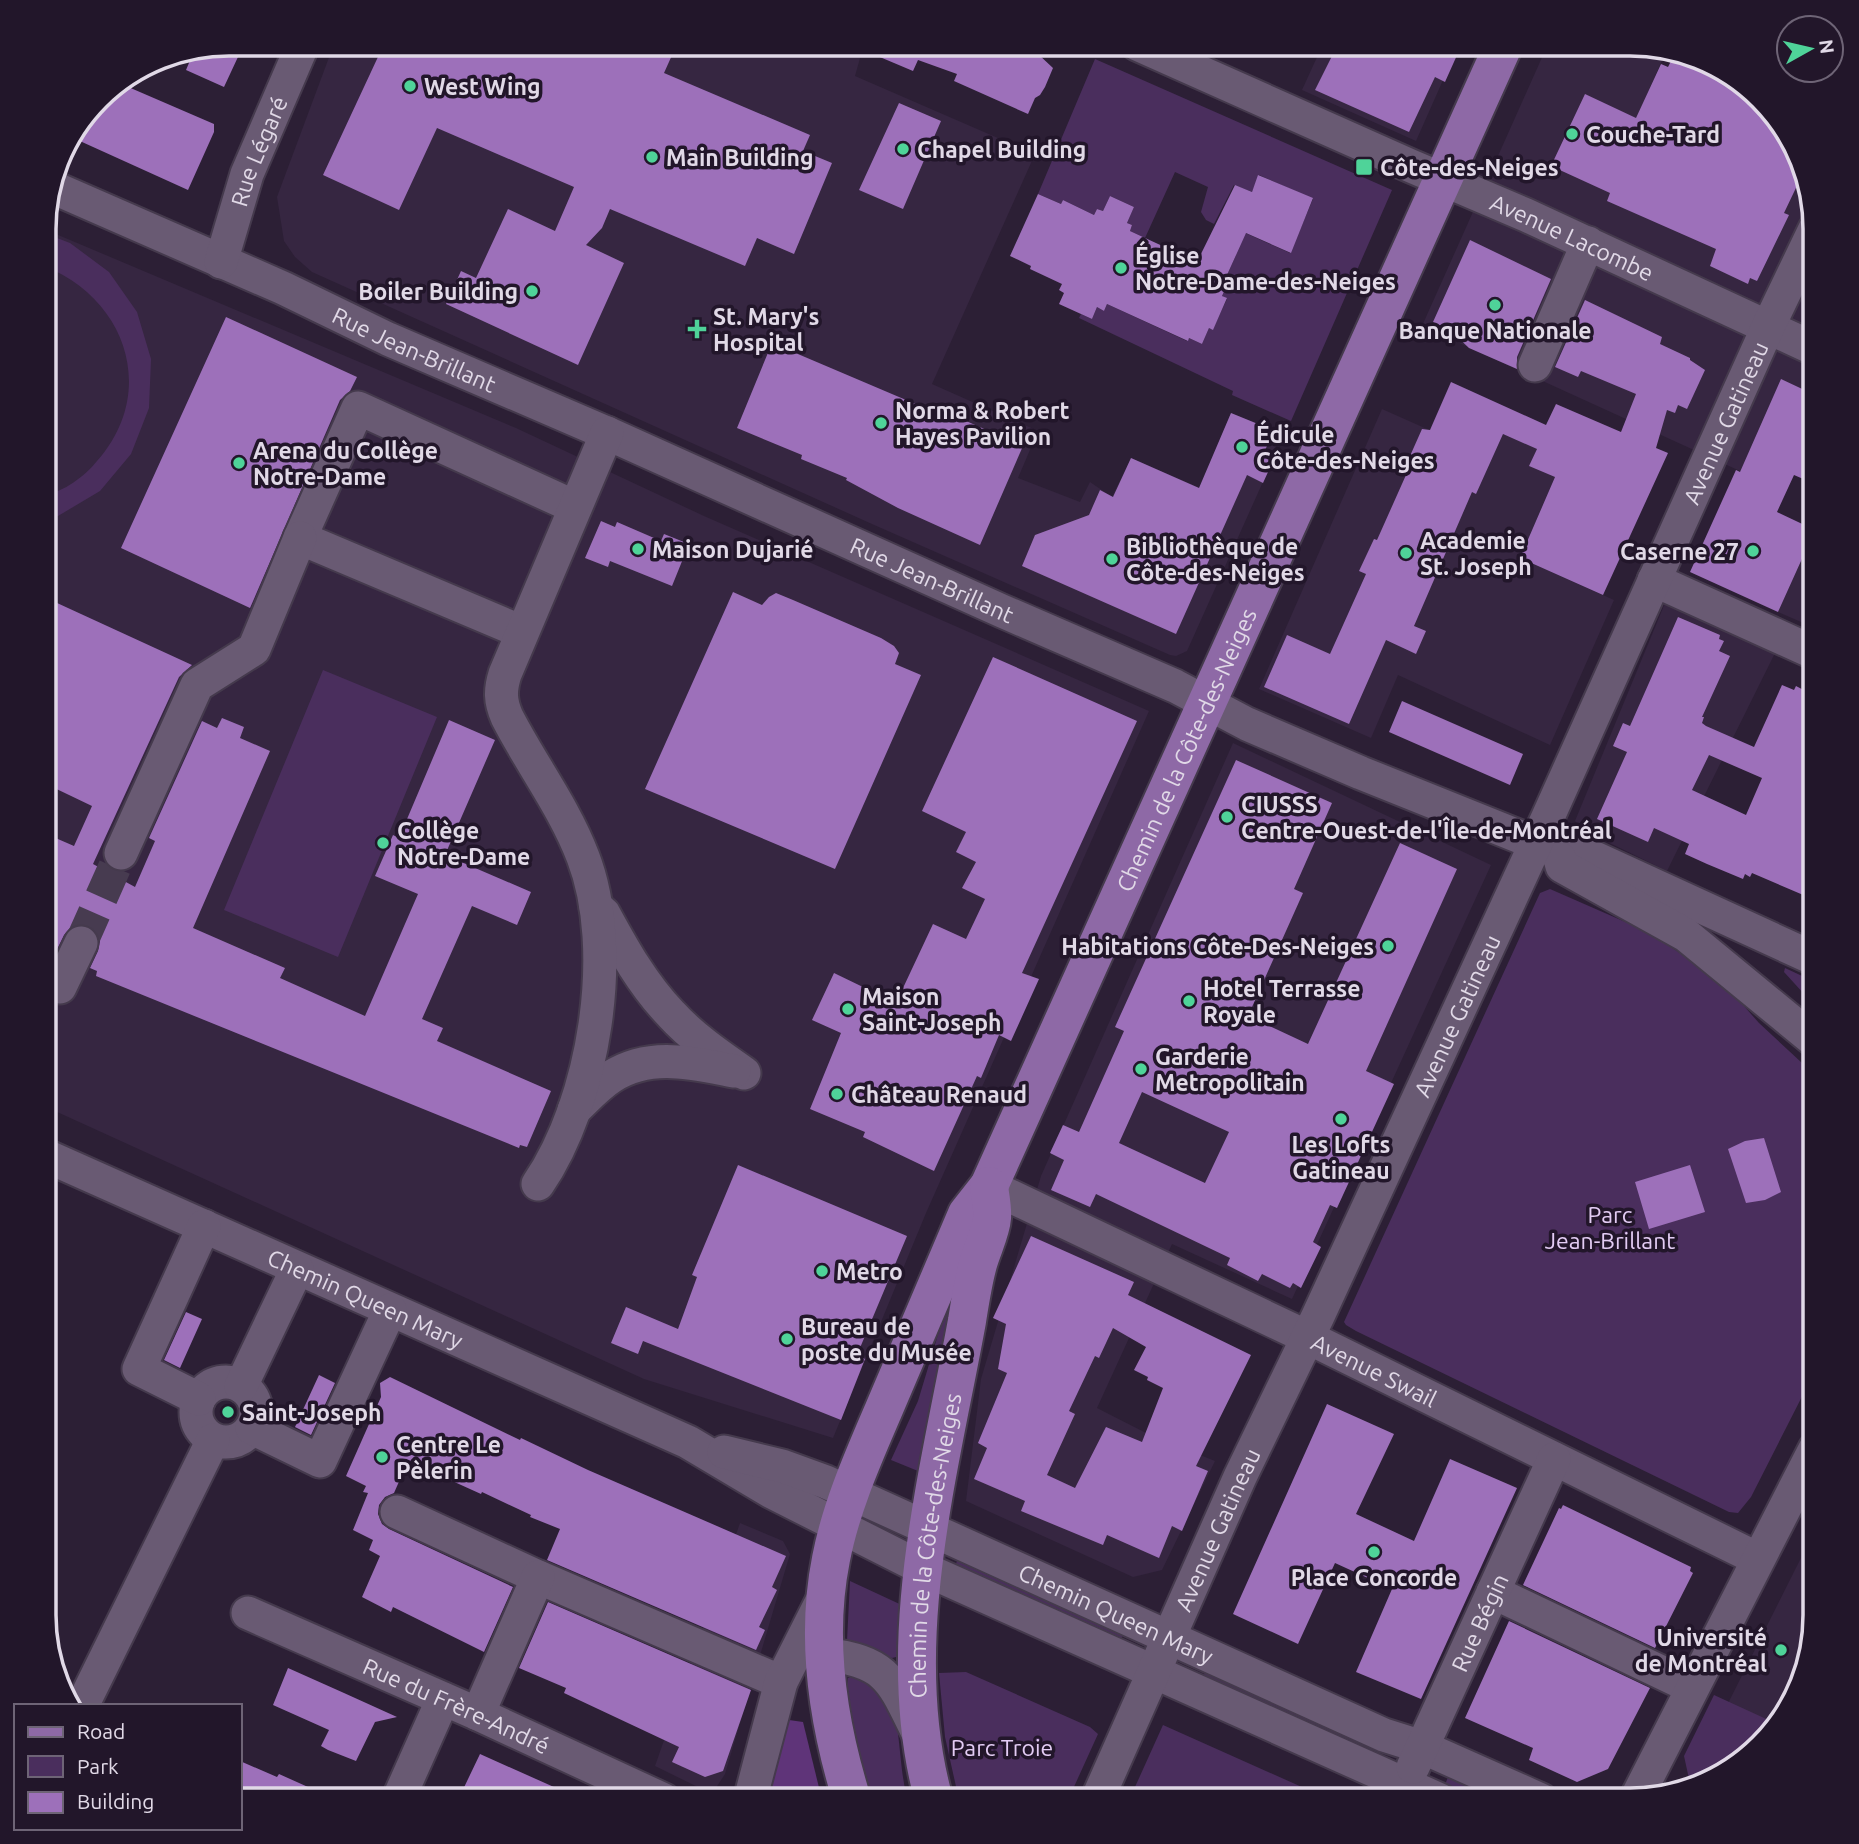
<svg xmlns="http://www.w3.org/2000/svg" width="1859" height="1844" font-family="Ubuntu,sans-serif">
	<style>
		.built { fill: #362641 }
		.green { fill: #4a2e5d }
		.forest { fill: #5f3479 }
		.building { fill: #9d70ba; fill-rule: evenodd }
		.lines { fill: none; stroke-linecap: round; stroke-linejoin: round }
		.minor-tunnel { stroke: #473b50; stroke-width: 33; stroke-dasharray: 33 17; stroke-linecap: butt }
		.minor-casing { stroke: #453a4d; stroke-width: 37 }
		.major-casing { stroke: #453a4d; stroke-width: 42 }
		.minor { stroke: #695a73; stroke-width: 33 }
		.major { stroke: #8e69a6; stroke-width: 38 }
		.poi-dot { fill: #4fd399; stroke: #22162a; stroke-width: 2.5 }
		.labels { text-anchor: middle; dominant-baseline: central; stroke-width: 7; stroke-linejoin: round; paint-order: stroke }
		.poi-label { font-size: 23px; font-weight: bold; fill: #e1d9e7; stroke: #22162a; text-anchor: start }
		.street-label { font-size: 23px; fill: #e1d9e7; stroke: #22162a }
		.park-label { font-size: 23px; fill: #e3ccf4; stroke: #22162a }
		.rim { fill: none; stroke: #e1d9e7; stroke-width: 3.5 }
	</style>
	<rect width="100%" height="100%" fill="#2c1f35"/>
	<path class="built" d="M334,44H864L855,76L1035,154L932,384L1038,431L1018,478L1080,502L1090,482L1112,497L1131,458L1200,488L1231,413L1284,435L1187,651L1176,656L1170,655L872,524L312,272L295,257L284,241L277,197Z
		M1323,44H1459L1416,141L1302,90Z
		M1548,44H1642L1666,51L1639,113L1805,178L1815,229V429L1786,492L1422,326Z
		M44,229L516,428L704,516L1149,711L926,1213L833,1438L644,1379L44,1106Z
		M1382,409L1481,453L1492,429L1537,449L1530,466L1555,477L1520,558L1614,600L1550,745L1398,675L1371,738L1259,689Z
		M1815,530V628L1778,612Z
		M1665,603L1775,653L1667,871L1581,829L1575,821Z
		M1233,743L1491,865L1292,1299L1172,1244L1097,1408L1148,1434L1215,1461L1162,1570L1133,1577L966,1501L981,1379L1041,1176Z
		M740,1523L783,1541L790,1554L725,1774L712,1794L655,1766Z
		M1815,1530V1615L1801,1686L1752,1754L1700,1786L1685,1789Z"/>
	<path class="green" d="M1095,59L1392,190L1291,421L1232,395L1233,391L1079,318L1081,314L1092,319L1097,307L1104,311L1107,304L1187,341L1189,338L1202,344L1209,328L1213,329L1227,299L1222,296L1231,278L1227,275L1236,255L1232,253L1241,231L1290,253L1313,199L1259,175L1252,192L1234,185L1214,224L1206,220L1201,212L1208,187L1175,172L1145,238L1130,231L1132,225L1127,223L1134,207L1110,196L1103,211L1097,209L1094,215L1063,200L1061,204L1038,194Z
		M44,233L70,243L109,272L137,312L151,359L149,408L131,454L100,491L58,516L44,519V495C64,492 85,476 97,461C158,392 127,299 44,266Z
		M323,670L437,717L338,957L224,910Z
		M1550,889L1646,931L1720,979L1759,1023L1815,1075V1371L1751,1497L1738,1513L1729,1512L1356,1331L1346,1325L1344,1322L1540,893Z
		M1785,968L1815,982V1006L1784,972Z
		M946,1308L953,1309L918,1471L891,1460L918,1401Z
		M958,1559L1123,1634L1120,1642L954,1568Z
		M850,1581L906,1607L896,1657L892,1658L847,1641Z
		M1206,1671L1374,1748L1370,1757L1201,1680Z
		M966,1672L1090,1727L1098,1734L1068,1800H959L945,1737L939,1673Z
		M853,1676C863,1680 881,1684 888,1692C900,1707 899,1776 908,1800H873C864,1769 845,1708 848,1678Z
		M1714,1695L1775,1723L1752,1754L1700,1786L1691,1788L1684,1756Z
		M1163,1725L1331,1800H1150L1136,1794L1135,1787Z
		M1451,1770L1518,1800H1482L1444,1787Z"/>
	<path class="forest" d="M789,1720L803,1722L822,1800H769L777,1759Z"/>
	<path class="building" d="M229,44H244L224,87L186,70L194,51Z
		M384,44H601L619,52L623,44H677L664,73L810,135L803,151L832,163L794,254L757,238L745,266L610,209L602,228L586,245L624,263L578,365L446,304L461,271L476,278L508,209L555,231L574,187L437,128L399,210L323,175Z
		M849,44H1015L1038,54L1053,68L1045,87L1040,95L1035,98L1028,114L954,81L957,74L918,60L913,71Z
		M1338,44H1462L1445,82L1435,77L1409,132L1315,90Z
		M1675,53L1711,63L1769,107L1801,159L1804,171L1784,213L1789,215L1757,281L1750,278L1748,284L1710,266L1716,249L1607,201L1610,193L1551,166L1585,94L1636,118L1661,64L1668,67Z
		M119,83L214,124V132L188,190L71,137L107,90Z
		M899,103L941,121L903,209L859,190Z
		M1258,175L1313,198L1291,253L1246,233L1227,275L1231,277L1222,296L1227,298L1213,330L1209,328L1202,344L1189,338L1188,341L1107,304L1104,311L1097,307L1092,319L1059,304L1064,293L1059,290L1062,284L1030,269L1031,266L1010,256L1038,194L1061,204L1063,200L1094,215L1097,209L1103,211L1110,196L1134,207L1127,223L1132,225L1130,231L1197,262L1235,185L1252,192Z
		M1470,240L1551,279L1517,357V369L1469,348L1450,330L1433,322Z
		M1585,300L1662,337L1660,344L1690,358V360L1705,370L1687,409L1678,405L1675,413L1667,410L1656,448L1668,453L1603,595L1520,558L1555,477L1529,466L1537,449L1503,434L1476,494L1472,492L1414,626L1426,631L1416,654L1386,640L1349,724L1264,687L1287,635L1330,654L1366,574L1359,571L1374,539L1377,540L1410,466L1406,465L1422,429L1430,430L1451,382L1546,425L1556,404L1621,432L1636,394L1581,371L1578,377L1555,367Z
		M226,317L357,377L350,391L340,400L250,608L121,548Z
		M772,343L939,414L941,410L1023,446L980,545L898,508L846,480L847,478L801,459L802,455L737,428Z
		M1781,379L1815,395V484L1794,475L1777,512L1815,530L1778,612L1690,572L1736,470L1740,472Z
		M1231,413L1258,424L1256,429L1271,437L1262,457L1273,461L1263,483L1247,475L1176,634L1022,566L1035,535L1089,515L1100,490L1113,497L1131,458L1199,488Z
		M601,521L615,527L617,522L661,541L664,534L689,544L672,586L610,561L608,567L585,558Z
		M733,592L762,605L769,597L776,593L793,600L881,638L894,646L899,653L895,664L921,675L835,869L645,789Z
		M44,597L192,665L179,677L93,864L135,887L155,841L149,838L202,721L217,728L222,718L244,727L240,738L270,751L193,928L285,968L280,978L365,1016L418,894L375,876L393,835L399,838L449,720L495,740L445,855L531,892L517,925L472,906L422,1019L443,1028L437,1041L551,1091L527,1147L520,1145L519,1148L96,976L97,971L90,968L98,951L100,941L96,932L89,925L79,924L70,928L64,935L44,976V833L74,846L92,806L44,783Z
		M1678,617L1720,635L1719,639L1724,641L1719,651L1730,656L1702,717H1704L1702,723L1706,726L1754,747L1782,685L1794,690L1796,686L1815,696V900L1752,873L1750,877L1745,874L1743,879L1707,864L1685,854L1689,844L1654,828L1648,842L1597,819L1627,752L1613,746L1623,723L1630,726ZM1709,755L1762,778L1746,815L1692,790Z
		M993,657L1137,721L1022,973L1039,979L1011,1041L999,1035L981,1078L977,1076L934,1171L863,1137L865,1132L810,1109L841,1033L812,1020L834,973L896,1003L933,924L966,939L985,899L962,888L976,862L956,852L966,832L922,811Z
		M1402,701L1523,754L1510,785L1389,732Z
		M1236,760L1332,803L1294,889L1303,893L1248,1016L1308,1044L1400,843L1457,869L1366,1071L1394,1084L1337,1208L1330,1205L1313,1242L1321,1247L1301,1288L1293,1283L1290,1288L1262,1274L1258,1281L1227,1265L1230,1258L1096,1194L1090,1207L1051,1190L1064,1160L1050,1153L1063,1125L1079,1132L1124,1031L1115,1027ZM1142,1092L1229,1132L1205,1183L1119,1143Z
		M1764,1138L1781,1192L1765,1200L1746,1203L1728,1149L1745,1141Z
		M738,1165L907,1236L857,1355L865,1359L841,1420L643,1341L638,1354L611,1343L626,1307L678,1329L697,1277L692,1275Z
		M1690,1165L1705,1212L1649,1229L1635,1182Z
		M1031,1236L1134,1282L1128,1295L1251,1355L1196,1466L1208,1471L1182,1531L1172,1526L1159,1558L1107,1535L1103,1545L1021,1511L1025,1501L974,1479L987,1448L978,1443L1007,1373L998,1369L1006,1324L993,1318ZM1113,1328L1146,1347L1134,1370L1148,1377L1147,1380L1163,1388L1142,1442L1106,1427L1075,1488L1047,1475L1075,1414L1069,1411L1095,1356L1099,1358Z
		M186,1312L202,1319L180,1368L164,1360Z
		M319,1375L335,1383L311,1435L295,1427Z
		M390,1377L520,1440L521,1438L588,1470L786,1556L772,1587L777,1590L759,1627L765,1630L756,1650L547,1560L560,1529L530,1517L531,1515L482,1492L481,1494L408,1461L394,1493L385,1497L379,1505L378,1514L382,1524L389,1529L513,1587L484,1652L393,1607L391,1612L362,1597L380,1556L369,1550L373,1540L353,1530L368,1493L363,1492L366,1486L346,1476L381,1397L380,1383Z
		M1327,1404L1394,1434L1356,1514L1414,1541L1450,1459L1517,1488L1421,1699L1356,1672L1392,1589L1335,1563L1298,1644L1233,1614Z
		M1563,1505L1691,1567L1690,1571L1693,1573L1655,1648L1523,1585L1559,1508L1561,1509Z
		M548,1602L751,1690L723,1771L705,1777L672,1762L679,1747L564,1693L566,1688L519,1668Z
		M1509,1621L1650,1688L1608,1769L1577,1782L1529,1760L1533,1748L1465,1718Z
		M288,1668L344,1693L397,1717L375,1722L356,1761L328,1750L321,1746L329,1730L273,1705Z
		M480,1754L583,1800H458Z
		M240,1761L277,1777L279,1774L337,1800H240Z"/>
	<g class="lines">
		<path class="minor-tunnel" d="M81,943L121,853"/>
		<g class="minor-casing">
			<g id="minor">
				<path id="s1" d="M1137,44L1411,166L1526,215L1815,349"/>
				<path id="s2" d="M52,187L283,288L388,339L611,435L1002,611L1175,686L1247,724L1361,773L1558,852L1573,848L1815,959"/>
				<path id="s3" d="M221,262L247,174L303,44"/>
				<path d="M1535,365L1588,243"/>
				<path d="M1654,580L1815,653"/>
				<path d="M522,632L300,538L358,408L575,507"/>
				<path d="M121,853L197,685L254,649L300,538"/>
				<path d="M1560,859L1562,866L1686,935L1815,1041"/>
				<path d="M596,907L604,914C623,949 643,985 671,1014C692,1037 718,1055 744,1073"/>
				<path d="M60,987L81,943"/>
				<path d="M574,1110C586,1099 597,1086 611,1077C650,1052 692,1063 734,1071"/>
				<path id="s4" d="M44,1155L688,1442L772,1492L924,1569L1440,1800"/>
				<path d="M538,1184C594,1102 619,950 583,857C564,807 531,764 507,717C500,701 500,690 505,674L607,433"/>
				<path id="s5" d="M989,1186L1307,1337L1758,1559"/>
				<circle cx="226" cy="1412" r="30"/>
				<path d="M241,1386L297,1269"/>
				<path d="M199,1399L139,1369L204,1226"/>
				<path d="M252,1428L320,1461L390,1310"/>
				<path id="s6" d="M724,1452L782,1466L826,1482L1384,1735L1422,1747L1541,1800"/>
				<path d="M397,1512L538,1577L781,1682"/>
				<path d="M1493,1592L1692,1687"/>
				<path id="s7" d="M248,1613L478,1714L664,1800"/>
				<path d="M825,1654C888,1662 892,1680 918,1733"/>
				<path d="M82,1706L213,1440"/>
				<path d="M478,1714L538,1577"/>
				<path id="s8" d="M1413,1767L1554,1459"/>
				<path d="M1636,1799L1815,1449"/>
				<path d="M398,1800L443,1699"/>
				<path d="M750,1800L781,1682L825,1595"/>
				<path id="s9" d="M1097,1800L1240,1477L1318,1316L1548,817L1768,327L1815,229"/>
			</g>
		</g>
		<g class="major-casing">
			<g id="major">
				<path id="s10" d="M852,1800C828,1723 815,1639 831,1559C841,1507 863,1458 884,1409C911,1344 939,1279 967,1214L989,1186L1504,44"/>
				<path id="s11" d="M934,1800C891,1646 939,1474 967,1321C970,1302 973,1282 978,1264C982,1249 991,1232 992,1218C993,1208 990,1196 989,1186"/>
			</g>
		</g>
		<use href="#minor" class="minor"/>
		<use href="#major" class="major"/>
	</g>
	<g class="poi-dot">
		<circle cx="410" cy="86" r="7"/>
		<circle cx="1572" cy="134" r="7"/>
		<circle cx="903" cy="149" r="7"/>
		<circle cx="652" cy="157" r="7"/>
		<rect x="1355" y="158" width="18" height="18" rx="3.5"/>
		<circle cx="1121" cy="268" r="7"/>
		<circle cx="532" cy="291" r="7"/>
		<circle cx="1495" cy="305" r="7"/>
		<path d="M693.5 318.5h7v7h7v7h-7v7h-7v-7h-7v-7h7z"/>
		<circle cx="881" cy="423" r="7"/>
		<circle cx="1242" cy="447" r="7"/>
		<circle cx="239" cy="463" r="7"/>
		<circle cx="638" cy="549" r="7"/>
		<circle cx="1753" cy="551" r="7"/>
		<circle cx="1406" cy="553" r="7"/>
		<circle cx="1112" cy="559" r="7"/>
		<circle cx="1227" cy="817" r="7"/>
		<circle cx="383" cy="843" r="7"/>
		<circle cx="1388" cy="946" r="7"/>
		<circle cx="1189" cy="1001" r="7"/>
		<circle cx="848" cy="1009" r="7"/>
		<circle cx="1141" cy="1069" r="7"/>
		<circle cx="837" cy="1094" r="7"/>
		<circle cx="1341" cy="1119" r="7"/>
		<circle cx="822" cy="1271" r="7"/>
		<circle cx="787" cy="1339" r="7"/>
		<circle cx="228" cy="1412" r="7"/>
		<circle cx="382" cy="1457" r="7"/>
		<circle cx="1374" cy="1552" r="7"/>
		<circle cx="1781" cy="1650" r="7"/>
	</g>
	<g class="labels">
		<g class="poi-label">
			<text x="424" y="86">West Wing</text>
			<text x="1586" y="134">Couche-Tard</text>
			<text x="917" y="149">Chapel Building</text>
			<text x="666" y="157">Main Building</text>
			<text x="1380" y="167">Côte-des-Neiges</text>
			<text x="1135" y="255">Église<tspan x="1135" dy="26">Notre-Dame-des-Neiges</tspan></text>
			<text x="518" y="291" text-anchor="end">Boiler Building</text>
			<text x="713" y="316">St. Mary's<tspan x="713" dy="26">Hospital</tspan></text>
			<text x="1495" y="330" text-anchor="middle">Banque Nationale</text>
			<text x="895" y="410">Norma &amp; Robert<tspan x="895" dy="26">Hayes Pavilion</tspan></text>
			<text x="1256" y="434">Édicule<tspan x="1256" dy="26">Côte-des-Neiges</tspan></text>
			<text x="253" y="450">Arena du Collège<tspan x="253" dy="26">Notre-Dame</tspan></text>
			<text x="1420" y="540">Academie<tspan x="1420" dy="26">St. Joseph</tspan></text>
			<text x="1126" y="546">Bibliothèque de<tspan x="1126" dy="26">Côte-des-Neiges</tspan></text>
			<text x="652" y="549">Maison Dujarié</text>
			<text x="1739" y="551" text-anchor="end">Caserne 27</text>
			<text x="1241" y="804">CIUSSS<tspan x="1241" dy="26">Centre-Ouest-de-l'Île-de-Montréal</tspan></text>
			<text x="397" y="830">Collège<tspan x="397" dy="26">Notre-Dame</tspan></text>
			<text x="1374" y="946" text-anchor="end">Habitations Côte-Des-Neiges</text>
			<text x="1203" y="988">Hotel Terrasse<tspan x="1203" dy="26">Royale</tspan></text>
			<text x="862" y="996">Maison<tspan x="862" dy="26">Saint-Joseph</tspan></text>
			<text x="1155" y="1056">Garderie<tspan x="1155" dy="26">Metropolitain</tspan></text>
			<text x="851" y="1094">Château Renaud</text>
			<text x="1341" y="1144" text-anchor="middle">Les Lofts<tspan x="1341" dy="26">Gatineau</tspan></text>
			<text x="836" y="1271">Metro</text>
			<text x="801" y="1326">Bureau de<tspan x="801" dy="26">poste du Musée</tspan></text>
			<text x="242" y="1412">Saint-Joseph</text>
			<text x="396" y="1444">Centre Le<tspan x="396" dy="26">Pèlerin</tspan></text>
			<text x="1374" y="1577" text-anchor="middle">Place Concorde</text>
			<text x="1767" y="1637" text-anchor="end">Université<tspan x="1767" dy="26">de Montréal</tspan></text>
		</g>
		<g class="street-label">
			<text stroke="none"><textPath href="#s3" startOffset="117">Rue Légaré</textPath></text>
			<text stroke="none"><textPath href="#s1" startOffset="476">Avenue Lacombe</textPath></text>
			<text stroke="none"><textPath href="#s2" startOffset="397">Rue Jean-Brillant</textPath></text>
			<text stroke="none"><textPath href="#s9" startOffset="1514">Avenue Gatineau</textPath></text>
			<text stroke="none"><textPath href="#s2" startOffset="964">Rue Jean-Brillant</textPath></text>
			<text stroke="none"><textPath href="#s10" startOffset="1130">Chemin de la Côte-des-Neiges</textPath></text>
			<text stroke="none"><textPath href="#s9" startOffset="863">Avenue Gatineau</textPath></text>
			<text stroke="none"><textPath href="#s4" startOffset="352">Chemin Queen Mary</textPath></text>
			<text stroke="none"><textPath href="#s5" startOffset="427">Avenue Swail</textPath></text>
			<text stroke="none"><textPath href="#s9" startOffset="296">Avenue Gatineau</textPath></text>
			<text stroke="none"><textPath href="#s11" startOffset="257">Chemin de la Côte-des-Neiges</textPath></text>
			<text stroke="none"><textPath href="#s6" startOffset="425">Chemin Queen Mary</textPath></text>
			<text stroke="none"><textPath href="#s8" startOffset="159">Rue Bégin</textPath></text>
			<text stroke="none"><textPath href="#s7" startOffset="228">Rue du Frère-André</textPath></text>
		</g>
		<g class="park-label">
			<text x="1610" y="1214">Parc<tspan x="1610" dy="26">Jean-Brillant</tspan></text>
			<text x="1002" y="1747">Parc Troie</text>
		</g>
	</g>
	<path d="M0 0H1859V1844H0ZM229 56H1630A173 173 0 0 1 1803 229V1615A173 173 0 0 1 1630 1788H229A173 173 0 0 1 56 1615V229A173 173 0 0 1 229 56Z" fill="#22162a" fill-rule="evenodd"/>
	<path class="rim" d="M229 56H1630A173 173 0 0 1 1803 229V1615A173 173 0 0 1 1630 1788H229A173 173 0 0 1 56 1615V229A173 173 0 0 1 229 56Z"/>
	<rect x="14" y="1704" width="228" height="126" fill="#22162a" stroke="#6e6476" stroke-width="2"/>
	<rect x="28" y="1727" width="35" height="10" fill="#8e69a6" stroke="#6e6476" stroke-width="2"/>
	<text x="77" y="1739" font-size="21" fill="#e1d9e7">Road</text>
	<rect x="28" y="1756" width="35" height="21" fill="#4a2e5d" stroke="#6e6476" stroke-width="2"/>
	<text x="77" y="1774" font-size="21" fill="#e1d9e7">Park</text>
	<rect x="28" y="1792" width="35" height="21" fill="#9d70ba" stroke="#6e6476" stroke-width="2"/>
	<text x="77" y="1809" font-size="21" fill="#e1d9e7">Building</text>
	<g transform="translate(1810 49) rotate(82)"><circle r="33" fill="#22162a" stroke="#6e6476" stroke-width="2"/>
	<path d="M0-5L12 26L0 18L-12 26Z" fill="#4fd399"/>
	<text y="-10" font-size="19" font-weight="bold" text-anchor="middle" fill="#e1d9e7">N</text>
	</g>
</svg>
